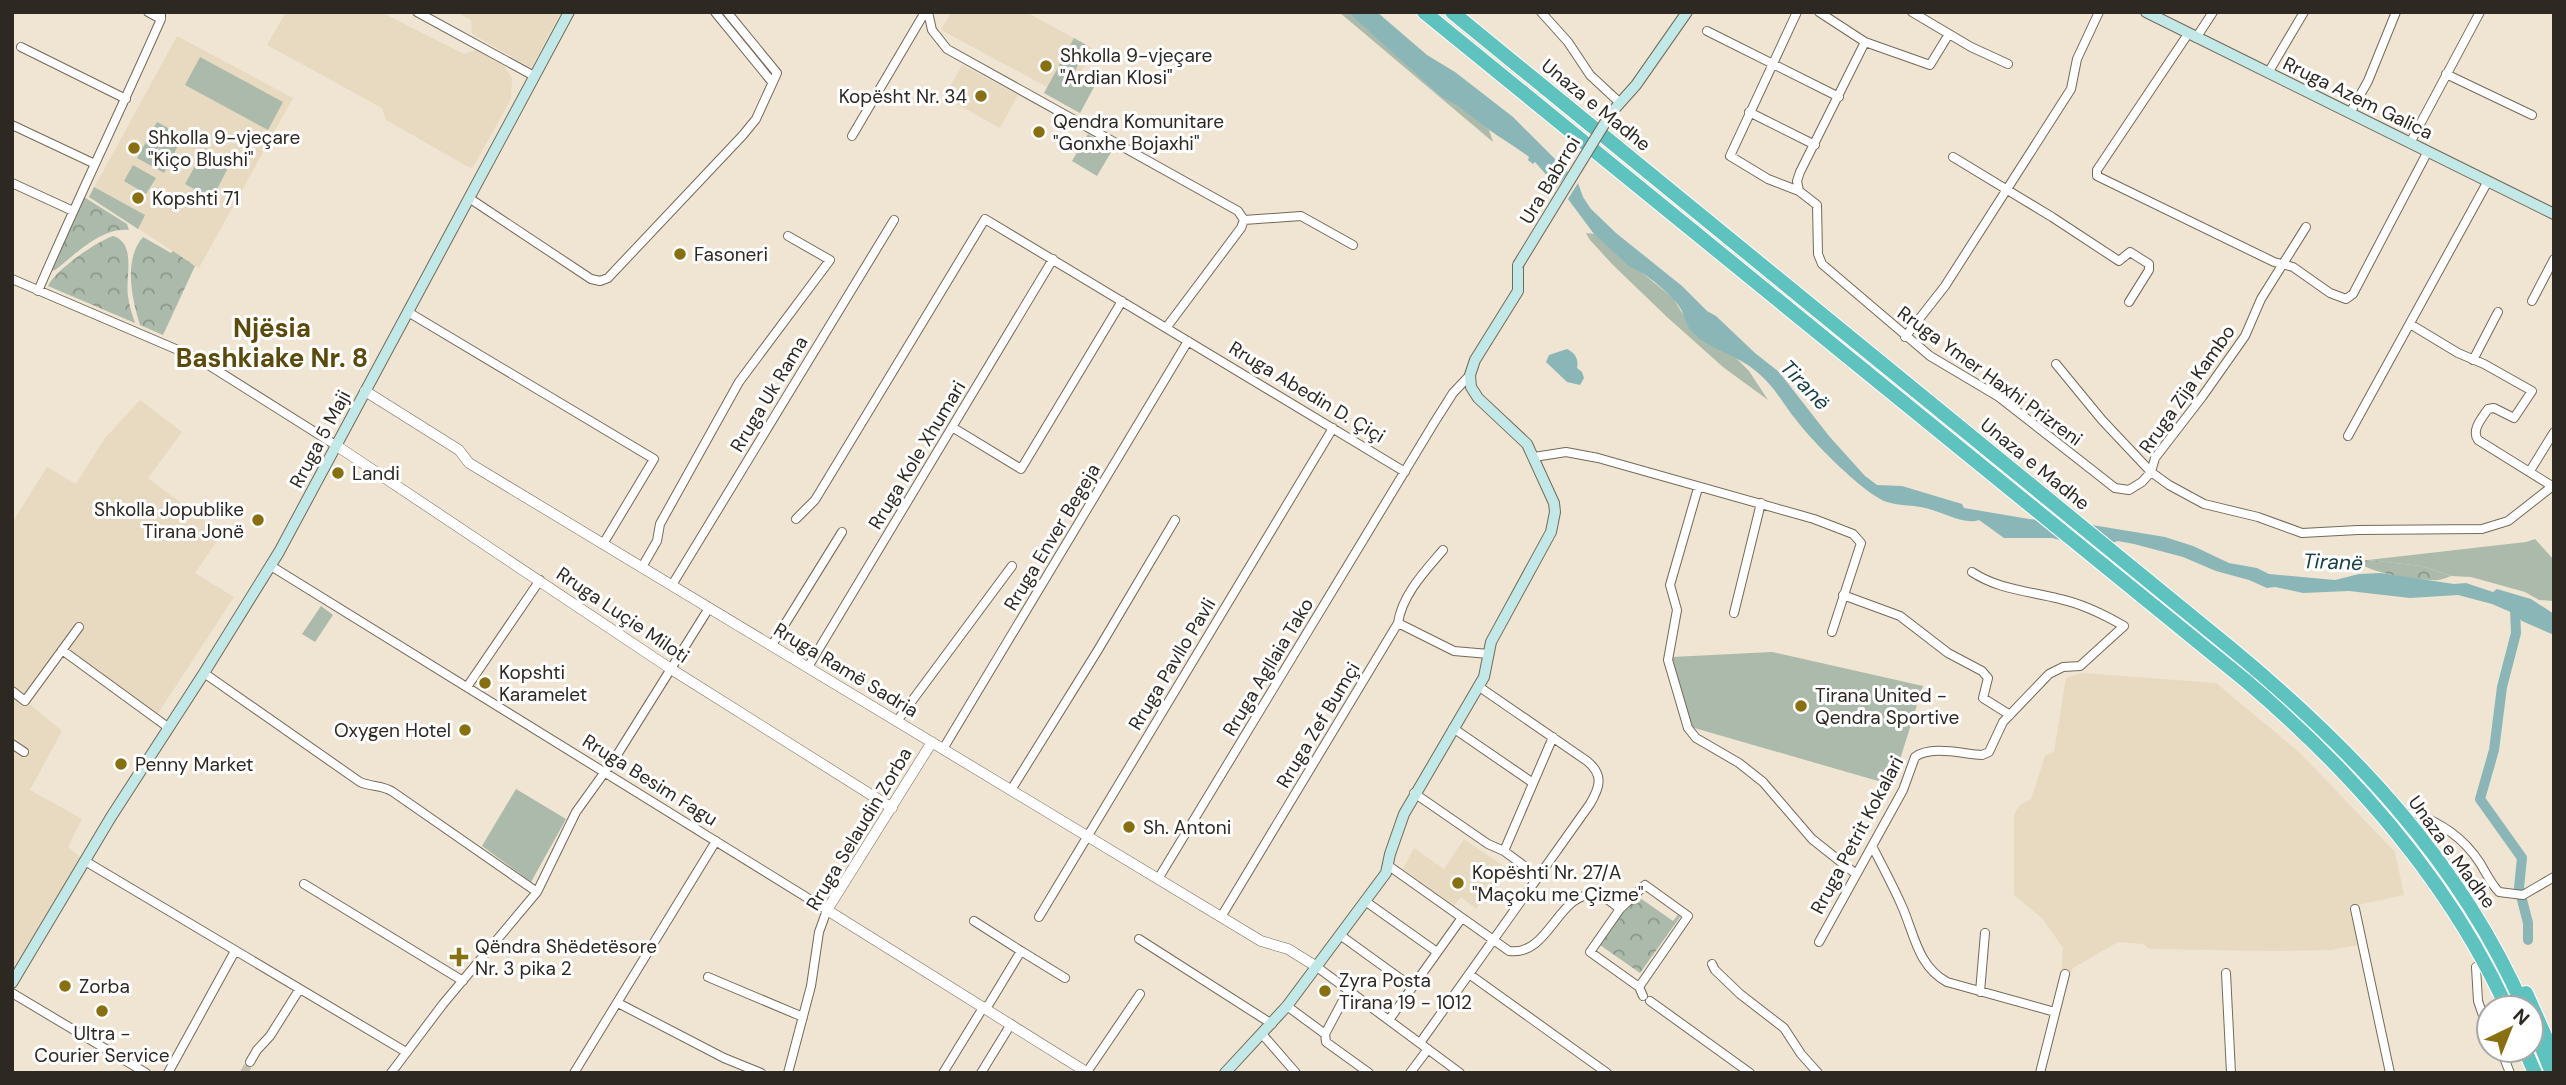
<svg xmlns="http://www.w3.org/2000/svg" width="2566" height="1085" font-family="'DM Sans',sans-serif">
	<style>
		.built { fill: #e7dac1 }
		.grass { fill: #abbaaa }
		.forest { fill: url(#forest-crowns) }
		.water { fill: #8bb6b8 }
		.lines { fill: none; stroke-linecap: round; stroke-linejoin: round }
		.canal { stroke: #8bb6b8; stroke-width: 10 }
		.minor-tunnel { stroke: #c8bfaf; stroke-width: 8; stroke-dasharray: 8 4; stroke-linecap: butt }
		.minor-casing { stroke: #736a59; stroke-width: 10 }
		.tertiary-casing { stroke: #736a59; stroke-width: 11 }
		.secondary-casing { stroke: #736a59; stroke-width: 12 }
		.trunk-casing { stroke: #fff; stroke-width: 16 }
		.minor { stroke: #fff; stroke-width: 8 }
		.tertiary { stroke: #fff; stroke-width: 10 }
		.secondary { stroke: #c2e8e7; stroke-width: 10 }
		.trunk { stroke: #5ec2bf; stroke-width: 14 }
		.secondary-bridge-casing { stroke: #736a59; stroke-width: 12; stroke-linecap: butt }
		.secondary-bridge { stroke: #c2e8e7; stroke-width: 10 }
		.poi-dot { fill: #886f0f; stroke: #fff; stroke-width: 2.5 }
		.labels { text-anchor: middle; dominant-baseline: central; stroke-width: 6; stroke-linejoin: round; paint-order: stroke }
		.poi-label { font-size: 19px; fill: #2d2922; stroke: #fff; text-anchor: start }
		.street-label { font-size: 19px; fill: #2d2922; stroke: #fff }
		.water-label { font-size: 21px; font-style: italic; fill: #174042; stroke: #fff }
		.district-label { font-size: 26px; font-weight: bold; fill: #5c4a0b; stroke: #fff }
	</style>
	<defs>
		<pattern id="forest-crowns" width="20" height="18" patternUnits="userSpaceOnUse" patternTransform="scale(1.75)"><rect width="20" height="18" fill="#abbaaa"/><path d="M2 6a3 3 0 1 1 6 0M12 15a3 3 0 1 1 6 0" fill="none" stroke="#8c978a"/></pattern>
	</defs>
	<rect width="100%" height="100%" fill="#efe5d2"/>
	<path class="built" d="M286,12H381L464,54L476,50L504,66L512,78L511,99L472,169L386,120L382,108L267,45Z
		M456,12H561L531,68L472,34L471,20Z
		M951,12H1026L1094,49L1079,76L1095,85L1080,113L1044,93L1047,87L941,30Z
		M177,36L293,98L199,268L89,197Z
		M962,65L1018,95L1000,128L944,97Z
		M140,400L182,432L148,478L222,534L195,573L234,597L155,718L62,650L26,701L62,731L30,790L82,819L68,847L85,861L12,979V523L47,467L76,484L105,438Z
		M2082,673L2216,683L2299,752L2395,852L2404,895L2349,907L2358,945L2330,950L2272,951L2149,949L2143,944L2118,942L2073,968L2071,973H2061L2063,948L2042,918L2014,895V815L2020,805L2031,799L2045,756L2054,752L2066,678Z
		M1464,839L1505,867L1476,909L1461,897L1454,906L1403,869L1414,848L1444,869Z"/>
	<path class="grass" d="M1339,12H1348L1352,15L1442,98L1455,102L1489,130L1493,142Z
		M1074,38L1088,46L1074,73L1095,85L1080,113L1044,93Z
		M200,57L283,102L268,130L185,85Z
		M157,122L183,136L164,173L137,158Z
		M1088,134L1113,149L1097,176L1072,161Z
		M205,148L231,162L212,199L185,184Z
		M133,165L156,178L146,194L124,181Z
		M94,187L145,215L138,229L89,197Z
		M1586,233L1594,234L1673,298L1696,336L1732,354L1749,371L1768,400L1723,367L1667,317L1613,265L1590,240Z
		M2535,539L2554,560V601L2539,600L2525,592L2471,577L2451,576L2421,566L2368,560L2526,542Z
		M321,606L333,615L315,642L302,634Z
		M1772,652L1923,686L1892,785L1691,727L1672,664V657Z
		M516,789L566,819L531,882L482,846Z"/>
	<path class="forest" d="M84,197L127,224L129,230C101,227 75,255 55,270L50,271Z
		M113,236C137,243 125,278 128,296C129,305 132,314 135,323L48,286C55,270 96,242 113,236Z
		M143,237L171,253L173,251L195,266L163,335L140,325C132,299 123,260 143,237Z
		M2368,560L2421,566L2451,576C2445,578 2440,581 2434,580C2418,580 2366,573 2358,561Z
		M1639,888L1644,891L1640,898L1673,921L1678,915L1680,917L1640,973L1600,945Z"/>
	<path class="water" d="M1348,12H1377L1427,55L1455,72L1513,117L1568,172L1557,187L1535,162L1533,164L1528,160L1529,157C1516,147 1502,139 1488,129C1472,118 1460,104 1442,98Z
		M1578,183L1583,197L1591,209L1616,233L1682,286L1707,311L1716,316L1755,353L1779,372L1829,436L1865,476L1877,485L1902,486L1962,504L1964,508L2029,519L2092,525L2165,537L2193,546L2229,563L2257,568L2269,574L2335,580L2359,574L2381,573L2454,584L2466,583L2493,592L2497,589L2531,599L2554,614V635L2522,621L2515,614L2492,604L2458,595L2410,598L2349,591L2303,593L2275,587L2267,588L2249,580L2216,571L2183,557L2134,544L2118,541L2094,548L2092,554L2088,547L2052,538H2004L1979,520C1965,525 1944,513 1929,509C1917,505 1899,506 1887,502C1865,495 1812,441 1797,421C1782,403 1776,388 1757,372C1738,355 1709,349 1694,334C1687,326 1685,320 1682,311C1676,298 1644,271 1630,267L1594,234L1568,199Z
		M1567,349C1575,353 1579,359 1577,368L1582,372L1584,378L1580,385L1567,382L1546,362L1549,355Z"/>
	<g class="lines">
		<path class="canal" d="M2515,609L2516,633L2502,687L2494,750L2480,799L2522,858L2519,888L2528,923V940"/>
		<path class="minor-tunnel" d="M244,1073L250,1062"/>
		<g class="minor-casing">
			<path id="minor" d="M148,12L161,19
				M417,12L534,76
				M715,12L772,82
				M928,12L932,30L947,49L1238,211L1244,220
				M1541,12L1568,42L1590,75L1619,102
				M1797,12L1730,156L1768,179L1799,191L1817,205L1818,254L1822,264L1930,356L1999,397L2115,488L2129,490L2142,482L2151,472
				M1819,12L1865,42L1930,65L1949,34
				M1912,12L1971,47L2008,64
				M1707,31L1839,97
				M2188,34L2097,170V176L2274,262L2293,267L2330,293L2346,299L2353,294L2428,151
				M2196,38L2213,12
				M21,47L126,99
				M2268,73L2304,12
				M2446,74L2532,115
				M1749,112L1815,145
				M2350,113L2368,81L2396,12
				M12,125L95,164
				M852,136L925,12
				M2410,143L2480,12
				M1953,157L2052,217L2119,261L2130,252L2149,264V270L2129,302
				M12,183L73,211
				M1799,191L1797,181L1800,172L1865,42
				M469,198L591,279L600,281L608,278L743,135L756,119L777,73L727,12
				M1244,220L1301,216L1353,245
				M12,279L199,359L337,446
				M38,291C77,200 121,110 161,19V12
				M2532,301L2554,259
				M408,312L654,459L603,544
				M2410,324L2458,353L2484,364L2532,391L2514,418L2494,408L2488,409C2482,418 2471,430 2478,440L2552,486
				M1166,328L1241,228L1244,220
				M1905,337L1945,286L2071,89L2077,59L2099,12
				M2473,360L2498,312
				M2056,364L2102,420L2151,472L2169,485L2204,504L2258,517L2302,533L2358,530L2482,529L2508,521L2554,485
				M952,427L1021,469L1122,301
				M2348,436L2488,181
				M1534,457L1566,452L1598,458L1814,519L1853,534L1861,543L1832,632
				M2530,471L2554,432
				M2151,472L2155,458L2202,397L2245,336L2261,299L2306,227
				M1698,488L1670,585L1677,610L1668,660L1688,728L1696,738L1739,763L1763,782L1812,839L1856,874
				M796,519L815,500L985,219L1405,472
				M271,566L827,910L819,932L811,986L788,1073
				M642,567L657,541L660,524L739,382L830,260L788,236
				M672,585L894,220
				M1843,595L1900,616L1948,653L1982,671L1988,678L1983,698L2010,715
				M1734,613L1761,503
				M1398,623L1454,651L1489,654
				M772,645L842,532
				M62,650L169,728
				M808,667L1053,259
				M204,673L360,782C371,787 383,785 393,792L537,892
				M467,687L540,580
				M12,691L25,701L79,627
				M897,721L1012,566
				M1453,728L1533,783
				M12,744L24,752
				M943,749L1188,341
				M1011,790L1098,650L1175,520
				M1414,793L1488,844L1504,851L1539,877
				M2413,812C2442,824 2463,837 2480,863C2486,873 2491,884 2499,892L2523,895L2554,877
				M1872,846C1882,865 1892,884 1901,904C1914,932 1917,966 1947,982L2055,1012
				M1504,851L1553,737
				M85,861L406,1052
				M1389,866L1509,951C1550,957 1558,889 1597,895C1606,896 1613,904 1620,909
				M1158,879L1434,423L1453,393L1470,375
				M304,884L463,981
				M1365,901L1437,952
				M2355,909L2390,1073
				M1039,917L1333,428
				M1221,917L1398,623C1402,595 1425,571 1443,550
				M974,921L1021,951
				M1340,935L1412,987
				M1139,939L1272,1024
				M1819,942L1903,790L1915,757C1931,745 1963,754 1982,755L1989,752L2003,722L2049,674L2063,667L2080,666L2124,626C2103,614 2083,604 2060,599C2030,591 1999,590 1972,572
				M1712,964L1715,970L1740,994L1784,1028L1801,1054L1818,1073
				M1317,967L1460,1073
				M2476,967L2478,1001L2489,1033
				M2226,973L2231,1073
				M1469,974L1607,1073
				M708,977L803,1017
				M1639,987L1688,916L1645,885L1620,909L1590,952L1639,987L1643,996
				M1980,992L1985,933
				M12,993L146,1073
				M1650,1001L1750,1073
				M618,1003L724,1058L761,1073
				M1287,1006L1325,1034L1326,1042L1369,1073
				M1389,1020L1461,919
				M1262,1034L1296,1073
				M1325,1034L1348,991
				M1420,1043L1590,804C1600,787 1604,775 1587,761L1478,686
				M2501,1050L2510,1073
				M250,1062L257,1050L270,1036L299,990
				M1087,1072L1140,994
				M168,1073L235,951
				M391,1073L443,1004L537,892L576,812L617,755L709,608
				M574,1073L716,841
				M943,1073L981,1011L989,1004L1021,951L1065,978
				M981,1073L1011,1024
				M1410,1073L1428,1049
				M2040,1073L2065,974"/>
		</g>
		<g class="tertiary-casing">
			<path id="tertiary" d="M365,391L459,450L469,463L1261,941L1288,949L1317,967
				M337,446L671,669L892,808
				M932,742L827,910L1088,1073"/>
		</g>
		<g class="secondary-casing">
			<path id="secondary" d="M2146,12L2554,214
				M1611,113L1636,85L1687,12
				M12,983L111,817L204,673L279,552L569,12
				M1225,1073L1287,1006L1386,873L1390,854L1404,814L1484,677L1491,642L1551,532L1555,512L1554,503L1527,444L1478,398L1471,387L1470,375L1475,360L1518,291V265"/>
		</g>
		<g class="trunk-casing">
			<path id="trunk" d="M1424,12L2246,681C2353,772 2448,879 2507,1008
				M1452,12L2228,646C2351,747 2460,861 2524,1008
				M2526,993L2554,1056
				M2542,1048L2552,1073
				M2525,1050L2535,1073"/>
		</g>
		<use href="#minor" class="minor"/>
		<use href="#tertiary" class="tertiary"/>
		<use href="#secondary" class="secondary"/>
		<use href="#trunk" class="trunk"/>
		<g class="secondary-bridge-casing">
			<path id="secondary-bridge" d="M1518,265L1611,113"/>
		</g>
		<use href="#secondary-bridge" class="secondary-bridge"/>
	</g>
	<g class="poi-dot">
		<circle cx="1046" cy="66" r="7"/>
		<circle cx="981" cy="96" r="7"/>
		<circle cx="1039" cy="132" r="7"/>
		<circle cx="134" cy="148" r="7"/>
		<circle cx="138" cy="198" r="7"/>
		<circle cx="680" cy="254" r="7"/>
		<circle cx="338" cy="473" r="7"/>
		<circle cx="258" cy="520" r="7"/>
		<circle cx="485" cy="683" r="7"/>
		<circle cx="1801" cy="706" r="7"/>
		<circle cx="465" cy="730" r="7"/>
		<circle cx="121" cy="764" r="7"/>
		<circle cx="1129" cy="827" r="7"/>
		<circle cx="1458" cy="883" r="7"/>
		<path d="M455.5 946.5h7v7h7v7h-7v7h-7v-7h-7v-7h7z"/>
		<circle cx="65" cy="986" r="7"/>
		<circle cx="1325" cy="991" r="7"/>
		<circle cx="102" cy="1011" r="7"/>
	</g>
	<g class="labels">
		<g class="poi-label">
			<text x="1060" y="55">Shkolla 9-vjeçare<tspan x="1060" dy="22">"Ardian Klosi"</tspan></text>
			<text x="967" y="96" text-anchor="end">Kopësht Nr. 34</text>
			<text x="1053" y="121">Qendra Komunitare<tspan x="1053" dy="22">"Gonxhe Bojaxhi"</tspan></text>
			<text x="148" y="137">Shkolla 9-vjeçare<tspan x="148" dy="22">"Kiço Blushi"</tspan></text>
			<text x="152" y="198">Kopshti 71</text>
			<text x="694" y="254">Fasoneri</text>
			<text x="352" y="473">Landi</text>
			<text x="244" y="509" text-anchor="end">Shkolla Jopublike<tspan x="244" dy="22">Tirana Jonë</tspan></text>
			<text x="499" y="672">Kopshti<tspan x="499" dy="22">Karamelet</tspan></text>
			<text x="1815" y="695">Tirana United -<tspan x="1815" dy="22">Qendra Sportive</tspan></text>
			<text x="451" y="730" text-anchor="end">Oxygen Hotel</text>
			<text x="135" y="764">Penny Market</text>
			<text x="1143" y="827">Sh. Antoni</text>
			<text x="1472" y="872">Kopështi Nr. 27/A<tspan x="1472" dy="22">"Maçoku me Çizme"</tspan></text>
			<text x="475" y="946">Qëndra Shëdetësore<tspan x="475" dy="22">Nr. 3 pika 2</tspan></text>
			<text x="1339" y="980">Zyra Posta<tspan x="1339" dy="22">Tirana 19 - 1012</tspan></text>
			<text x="79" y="986">Zorba</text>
			<text x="102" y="1033" text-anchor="middle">Ultra -<tspan x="102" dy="22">Courier Service</tspan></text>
		</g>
		<g class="street-label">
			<text transform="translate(2358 98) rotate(26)">Rruga Azem Galica</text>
			<text transform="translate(1596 105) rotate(39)">Unaza e Madhe</text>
			<text transform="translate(1550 180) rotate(-59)">Ura Babrroi</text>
			<text transform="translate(1990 376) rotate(36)">Rruga Ymer Haxhi Prizreni</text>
			<text transform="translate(2187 389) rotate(-55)">Rruga Zija Kambo</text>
			<text transform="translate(1307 392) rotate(31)">Rruga Abedin D. Çiçi</text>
			<text transform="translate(769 394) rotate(-59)">Rruga Uk Rama</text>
			<text transform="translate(320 439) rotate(-62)">Rruga 5 Maji</text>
			<text transform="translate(917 455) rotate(-59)">Rruga Kole Xhumari</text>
			<text transform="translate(2035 464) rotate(39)">Unaza e Madhe</text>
			<text transform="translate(1052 537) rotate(-59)">Rruga Enver Begeja</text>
			<text transform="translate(623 615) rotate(34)">Rruga Luçie Miloti</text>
			<text transform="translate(1172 664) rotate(-59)">Rruga Pavllo Pavli</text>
			<text transform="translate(1268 667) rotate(-59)">Rruga Agllaia Tako</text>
			<text transform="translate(846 670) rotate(31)">Rruga Ramë Sadria</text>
			<text transform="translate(1318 725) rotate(-59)">Rruga Zef Bumçi</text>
			<text transform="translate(650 780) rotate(32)">Rruga Besim Fagu</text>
			<text transform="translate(859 829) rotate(-59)">Rruga Selaudin Zorba</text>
			<text transform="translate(1857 835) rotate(-62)">Rruga Petrit Kokalari</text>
			<text transform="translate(2452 852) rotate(54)">Unaza e Madhe</text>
		</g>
		<g class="water-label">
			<text transform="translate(1805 385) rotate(46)">Tiranë</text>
			<text transform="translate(2333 562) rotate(2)">Tiranë</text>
		</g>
		<g class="district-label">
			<text x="272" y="328">Njësia<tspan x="272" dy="30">Bashkiake Nr. 8</tspan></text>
		</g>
	</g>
	<rect width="2566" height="1085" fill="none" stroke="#2d2922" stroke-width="28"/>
	<g transform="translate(2510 1029) rotate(43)"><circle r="33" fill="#ffffff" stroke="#aba9a7" stroke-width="2"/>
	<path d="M0-5L12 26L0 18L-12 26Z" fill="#886f0f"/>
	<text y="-10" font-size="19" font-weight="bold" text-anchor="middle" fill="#2d2922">N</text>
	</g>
</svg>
